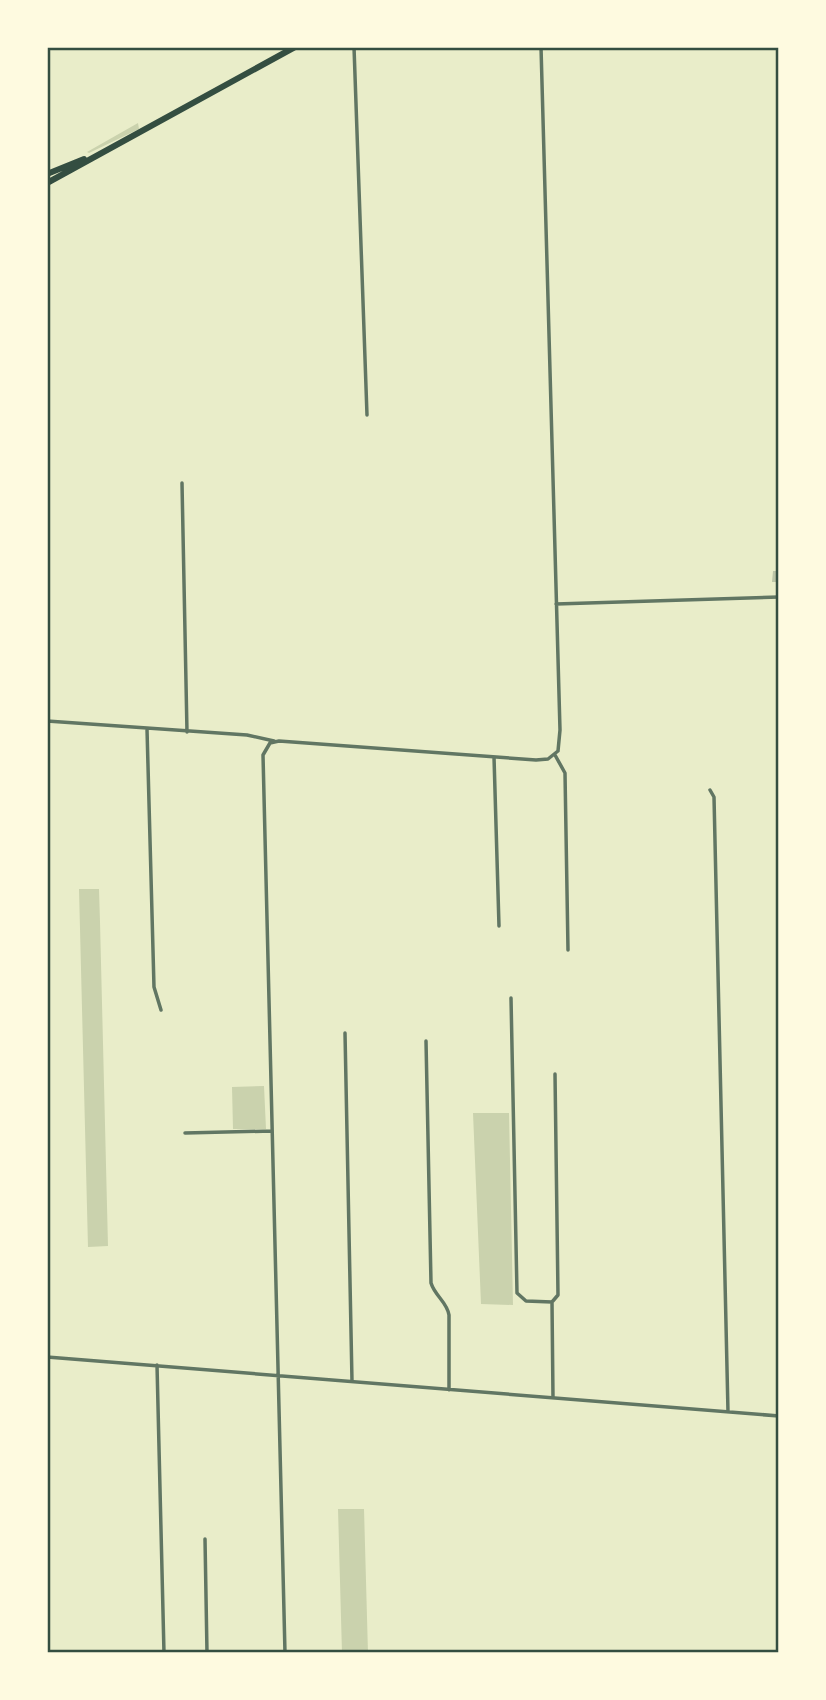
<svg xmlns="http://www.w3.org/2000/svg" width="826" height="1700" font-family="Quicksand,sans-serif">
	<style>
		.green { fill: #cad2ad }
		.building { fill: #bcc5a7 }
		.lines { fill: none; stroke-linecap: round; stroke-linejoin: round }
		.minor { stroke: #617663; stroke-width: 3.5 }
		.primary { stroke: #344e41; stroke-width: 6 }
		.neatline { fill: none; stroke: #344e41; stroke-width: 2.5 }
	</style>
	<rect width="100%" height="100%" fill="#e9edc9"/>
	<path class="green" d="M138,123L139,129L89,153L87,152Z
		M79,889H99L100,922L108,1246L88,1247Z
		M264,1086L266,1129H233L232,1087Z
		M473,1113H509L513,1305L481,1304Z
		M338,1509H364L368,1653H342Z"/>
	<path class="building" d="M776,569H779V582H772L773,571H776Z"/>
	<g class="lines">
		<path class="minor" d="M354,47L367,415
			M182,483L187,732
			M556,604L779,597
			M47,721L247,735L274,741
			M147,729L154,987L161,1010
			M555,755L565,773L568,950
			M494,757L499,926
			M710,790L714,797L728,1412
			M511,998L517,1293L526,1301L552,1302L553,1398
			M345,1033L352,1381
			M426,1041L431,1283C435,1296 447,1302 449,1315V1390
			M185,1133L272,1131
			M552,1302L558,1295L555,1074
			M47,1357L779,1416
			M157,1365L164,1653
			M205,1539L207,1653
			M285,1653L263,755L270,743L279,741L536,760L548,759L558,751L560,730L541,47"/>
		<path class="primary" d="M47,174L84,159
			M47,183L295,47"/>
	</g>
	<rect width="826" height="1700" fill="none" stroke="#fefae0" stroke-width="98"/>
	<rect x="49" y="49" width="728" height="1602" class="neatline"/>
</svg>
